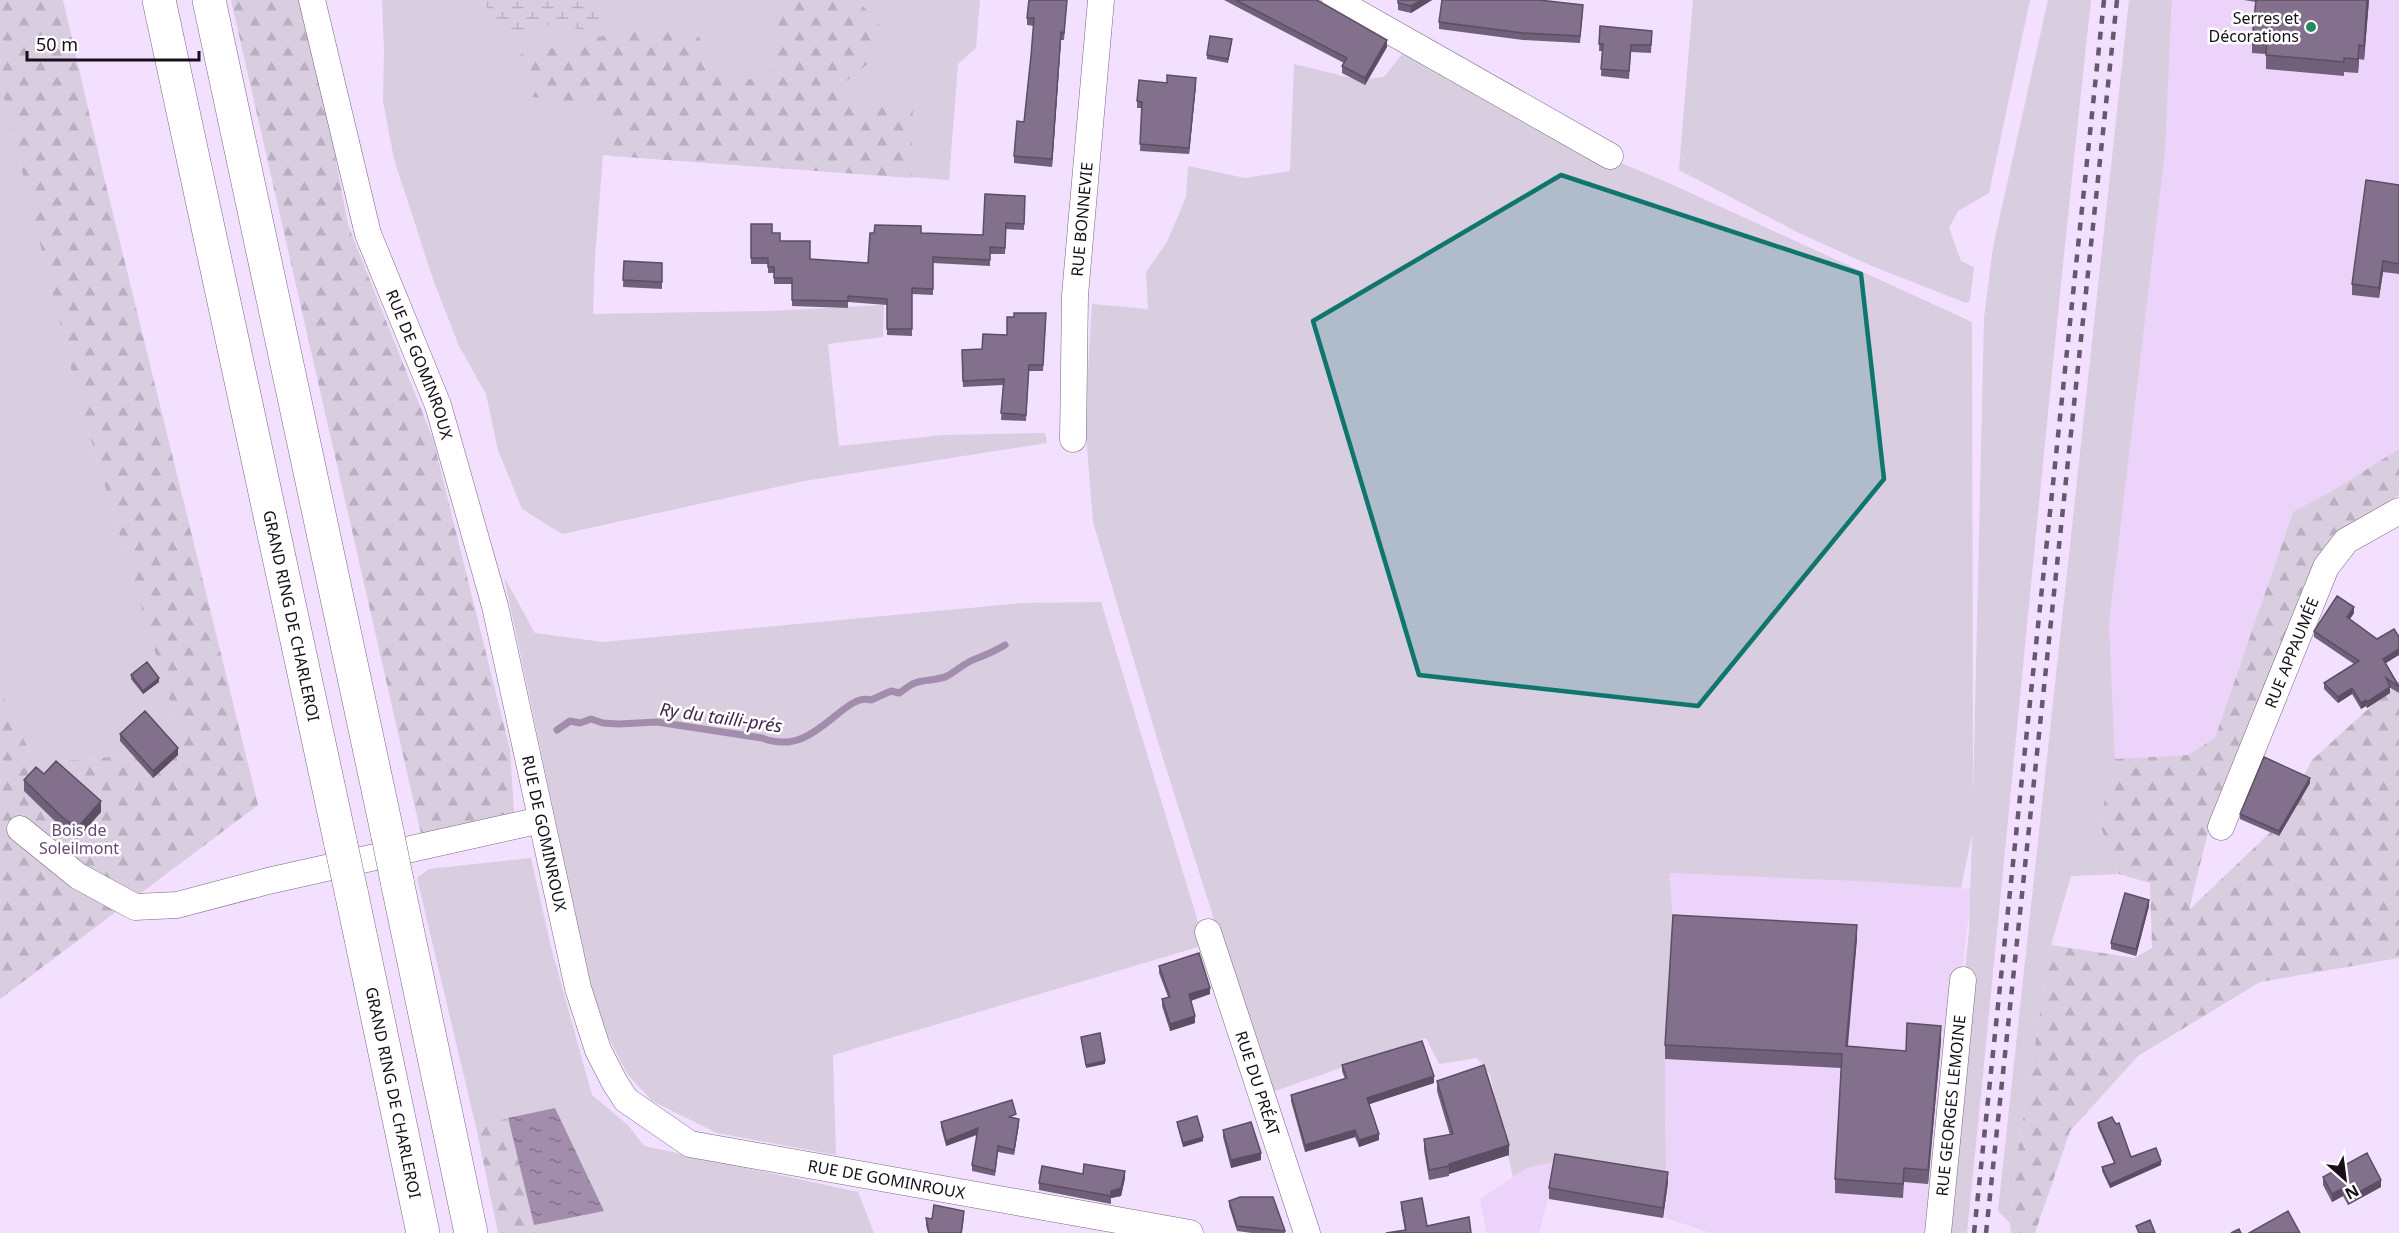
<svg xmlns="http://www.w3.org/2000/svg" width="2399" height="1233" font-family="'Noto Sans',sans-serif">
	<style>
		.built { fill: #ecd3fa }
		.green { fill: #d9cde0 }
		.forest { fill: url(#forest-firs) }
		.wetland { fill: url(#wetland-marsh) }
		.water { fill: url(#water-ripples) }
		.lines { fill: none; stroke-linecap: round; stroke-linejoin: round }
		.stream { stroke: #a28eac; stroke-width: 7 }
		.street-casing { stroke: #786682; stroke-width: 27 }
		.highway-casing { stroke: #786682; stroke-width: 34 }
		.street { stroke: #fff; stroke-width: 26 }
		.highway { stroke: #fff; stroke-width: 33 }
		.rail { stroke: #65596b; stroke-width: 4.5; stroke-dasharray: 8 8; stroke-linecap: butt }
		.highway-bridge-casing { stroke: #786682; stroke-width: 34; stroke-linecap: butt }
		.highway-bridge { stroke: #fff; stroke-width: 33 }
		.wall { fill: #716079 }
		.shaded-wall { fill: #5c4e63 }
		.building { fill: #83708d; stroke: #5c4e63; stroke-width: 1.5 }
		.marked { fill: #0f766e; fill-opacity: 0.2; stroke: #0f766e; stroke-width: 4.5; stroke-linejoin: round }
		.poi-dot { fill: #248964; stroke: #fff; stroke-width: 2 }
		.labels { text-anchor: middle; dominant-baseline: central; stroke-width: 5; stroke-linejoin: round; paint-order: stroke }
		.poi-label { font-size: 16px; fill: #160f1a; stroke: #fff; text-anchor: end }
		.street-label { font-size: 16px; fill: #160f1a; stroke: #fff }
		.park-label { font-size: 16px; fill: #654774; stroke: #fff }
		.water-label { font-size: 18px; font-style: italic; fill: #40244d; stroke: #fff }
	</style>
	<defs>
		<pattern id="forest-firs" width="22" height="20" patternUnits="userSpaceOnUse" patternTransform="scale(1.5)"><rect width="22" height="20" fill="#d9cde0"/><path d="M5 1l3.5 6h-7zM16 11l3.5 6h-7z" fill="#baafc0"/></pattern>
		<pattern id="wetland-marsh" width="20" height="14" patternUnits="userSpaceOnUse" patternTransform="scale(1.5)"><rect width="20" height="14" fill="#d9cde0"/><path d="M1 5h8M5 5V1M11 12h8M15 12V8" fill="none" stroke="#baafc0"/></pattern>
		<pattern id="water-ripples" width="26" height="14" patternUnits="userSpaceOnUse" patternTransform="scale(1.5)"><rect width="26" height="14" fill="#a28eac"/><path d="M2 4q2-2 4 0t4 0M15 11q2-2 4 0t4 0" fill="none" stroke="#83728b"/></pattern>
	</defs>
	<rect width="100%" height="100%" fill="#f3dfff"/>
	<path class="built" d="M2172,0H2399V449L2332,491L2293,512L2215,738L2188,755L2115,759L2109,624L2165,152Z
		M1669,873L1875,882L1972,889L1929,1233H1711L1660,1216L1548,1198L1539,1233H1487L1480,1199L1527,1168L1553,1162L1666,1179L1665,1063L1674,928Z"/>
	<path class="green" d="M382,0H980L976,48L958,64L949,180L603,155L595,257L593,314L769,311L884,305L883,337L828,344L839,446L944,435L1045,433L1047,443L804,481L562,534L522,509L498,450L486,394L459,346L434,282L394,159L383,101L384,50Z
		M1693,0H2030L1989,193L1958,211L1949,228L1961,261L1974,267L1970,300L1966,303L1872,266L1799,233L1679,170Z
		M2048,0H2091C2046,411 2009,822 1967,1233H1939L1969,931L1972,834L1961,888L1875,882L1669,873L1674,928L1665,1063L1666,1179L1553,1162L1527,1168L1513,1177L1490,1075L1477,1058L1439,1064L1426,1038L1269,1093L1161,752L1093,522L1085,423L1092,304L1148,309L1146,272L1167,242L1186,197L1188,166L1245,178L1290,171L1294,64L1359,80L1384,77L1411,43L1555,135L1671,184L1972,322L1973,797L1984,318L1993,247Z
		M2129,0H2172L2165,152L2109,624L2115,759L2099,823L2119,874L2071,876L2051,945L2014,1176L2010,1223L1998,1211Z
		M0,83L78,397L185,751L35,763L0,690Z
		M504,577L535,633L603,642L1023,603L1101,602L1205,945L833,1055L836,1155L717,1133L652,1101L628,1075L597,1015Z
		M531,858L551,947L592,1095L628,1125L644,1146L858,1192L874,1233H536L508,1118L476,1127L417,878L429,869Z"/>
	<path class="forest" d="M0,0H63L103,173L258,805L0,999V690L35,763L185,751L78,397L0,83Z
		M231,0H306L348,225L433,439L510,750L515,826L422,838Z
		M769,0H858L885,32L876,57L843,84L848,105L913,104L911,178L613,156L617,117L587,105L526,96L519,55L616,33L660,29L699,37L719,71L765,83L781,44Z
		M2399,449V495L2333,535L2309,575L2213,811L2189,910L2280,823L2312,760L2399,681V958L2260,982L2138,1056L2070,1131L2035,1233H2011L2010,1223L2014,1176L2051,945L2135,958L2152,948L2150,883L2119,874L2099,823L2115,759L2188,755L2215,738L2293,512L2332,491Z
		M508,1118L534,1225L536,1233H498L476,1127Z"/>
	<path class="wetland" d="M487,0H593L602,11L597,34L555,23L509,35L487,13Z"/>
	<path class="water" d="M555,1108L604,1211L534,1225L508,1118Z"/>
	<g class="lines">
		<path class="stream" d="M557,730L570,721L580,723L591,719L603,723L619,724L657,722L762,738C816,759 841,692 871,700L891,691L899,693C905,690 909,685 915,683C925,679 937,681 947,676C956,671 966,662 975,659C986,655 995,651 1005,645"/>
		<g class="street-casing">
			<g id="street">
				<path id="s1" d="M312,0L368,234L438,405L495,606L578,988L598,1050L615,1083L626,1100L690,1144L1190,1233"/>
				<path d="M1335,0L1610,156"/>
				<path id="s2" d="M1073,439L1075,295L1101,0"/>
				<path id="s3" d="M2221,827L2326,567L2346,541L2399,511"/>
				<path d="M20,829L78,876L135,907L177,905L268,881L541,820"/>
				<path id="s4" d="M1208,932L1307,1233"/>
				<path id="s5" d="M1938,1233L1963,980"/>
			</g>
		</g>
		<g class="highway-casing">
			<g id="highway">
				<path id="s6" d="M159,0L341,845"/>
				<path d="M209,0L388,836"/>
				<path d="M397,881L471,1233"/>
				<path id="s7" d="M351,891L423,1233"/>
			</g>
		</g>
		<use href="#street" class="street"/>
		<use href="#highway" class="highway"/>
		<path class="rail" d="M1974,1233L2104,0
			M1986,1233L2117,0"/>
		<g class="highway-bridge-casing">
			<path id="highway-bridge" d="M388,836L397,881
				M341,845L351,891"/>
		</g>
		<use href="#highway-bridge" class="highway-bridge"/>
	</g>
	<path class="wall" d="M1067,0L1064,40H1061L1052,167L1014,163V156L1024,122L1034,26L1027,25V18Z
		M1224,0H1317L1387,47L1365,85L1342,73V66L1344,63Z
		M1398,0H1432L1411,13L1398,10Z
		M2244,0H2369L2364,60L2359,59L2358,73L2344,72V76L2266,69V54L2252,53V39L2256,2Z
		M1583,11L1580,43L1523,40L1439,29V22Z
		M1600,26L1652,31L1651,53L1631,52L1629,79L1601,76L1602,51H1599Z
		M1232,42L1228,63L1207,59V55Z
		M1167,83L1196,85L1189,154L1140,151L1142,108H1137V101Z
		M2399,185V274L2383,272L2379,298L2352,295V284Z
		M1025,196L1024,230L1006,229L1005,254H990V266L933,263V295L912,294V336L887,335V305L848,302V308L792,306V284H774V273H768V264H751V224L772,233L780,241L810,259L868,263L921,233L983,235Z
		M624,261L662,263V289L623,287Z
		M1046,319L1043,371H1029L1026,421L1001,420L1003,385L963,387L962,350L982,349L1007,335Z
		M2354,613L2350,619L2386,663L2399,685V693L2389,687L2390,693L2367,708L2366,706L2361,709L2352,694L2338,703L2324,689V683L2354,664L2314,637V631Z
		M131,675L159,682L143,694L131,679Z
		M120,734L178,755L153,778L120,741Z
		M44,774L101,812L77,839L61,827L24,791V780Z
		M2310,783L2279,836L2240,819V814Z
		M2149,906L2136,956L2111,949V943Z
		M1857,938L1848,1046L1906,1051L1941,1040L1928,1184L1904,1182L1903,1198L1835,1193V1179L1841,1068L1665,1059V1045Z
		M1159,966L1210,994L1191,1001L1195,1023L1170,1031L1162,1006V999L1168,997L1159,973Z
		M1342,1065L1434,1083L1369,1104L1379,1140L1359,1147L1355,1137L1305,1152L1291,1101V1095L1345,1079L1342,1071Z
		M1437,1081L1509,1155L1449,1174V1176L1429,1180L1424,1150V1139L1450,1135L1437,1091Z
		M1016,1118L1019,1124L1014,1155L998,1152L995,1176L972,1171V1165L977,1135L946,1146L941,1127V1122Z
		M1177,1122L1203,1141L1183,1147L1177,1125Z
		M2098,1123L2131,1157L2161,1165L2110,1188L2102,1171V1167L2114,1163L2098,1127Z
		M1223,1130L1261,1160L1231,1168L1223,1137Z
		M1083,1174L1125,1178L1121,1196L1111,1198V1204L1039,1190V1183Z
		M2323,1177L2381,1187L2348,1205L2343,1196L2332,1202L2323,1185Z
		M1668,1182L1663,1218L1549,1199V1188Z
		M1229,1201L1285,1231V1233H1252L1237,1231L1229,1206Z
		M1401,1202L1427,1226L1405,1231L1401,1208Z
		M926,1218L932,1219L964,1218L962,1233H928L926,1225Z"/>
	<path class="shaded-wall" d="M1421,0H1432L1411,13V6Z
		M2367,0H2369L2364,60V46Z
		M1061,32V40L1052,167V159Z
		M1387,40V47L1365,85V78Z
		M2359,45V59L2358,73V59Z
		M1196,78V85L1189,154V148Z
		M2383,261V272L2379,298V288Z
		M2354,607V613L2347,623V617Z
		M2399,649V655L2383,665V659Z
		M159,678V682L143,694V691Z
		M2390,687V693L2367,708V702Z
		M2352,688V694L2338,703V697Z
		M2366,700V706L2361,709V703Z
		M178,748V755L153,778V771Z
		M2310,778V783L2279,836V831Z
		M101,801V812L77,839V828Z
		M2149,900V906L2136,956V949Z
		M1857,925V938L1846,1060V1046Z
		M1210,988V994L1189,1001V994Z
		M1195,1016V1023L1170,1031V1024Z
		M1941,1026V1040L1928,1184V1170Z
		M1105,1061V1064L1086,1068V1065Z
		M1434,1076V1083L1367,1105V1098Z
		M1019,1119V1124L1014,1155V1150Z
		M978,1128V1134L946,1146V1141Z
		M1355,1130V1137L1305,1152V1145Z
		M1379,1134V1140L1359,1147V1140Z
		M1203,1137V1141L1183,1147V1143Z
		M1509,1145V1155L1449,1174V1164Z
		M1261,1153V1160L1231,1168V1160Z
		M2161,1161V1165L2110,1188V1184Z
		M1125,1171V1178L1121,1196L1111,1198V1191Z
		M1668,1172V1182L1663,1218V1208Z
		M2381,1180V1187L2348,1205V1198Z
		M2343,1188V1196L2332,1202V1194Z"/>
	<path class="building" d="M1029,0H1067L1064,33L1061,32L1052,159L1014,156L1017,121L1024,122L1031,56L1034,18H1027Z
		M1236,0H1317L1387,40L1365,78L1342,66L1347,58Z
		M1398,0H1421L1411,6L1398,3Z
		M1442,0H1539L1583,5L1580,36L1523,33L1439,22Z
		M2256,0H2367L2364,46L2359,45L2358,59L2344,58V62L2266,55L2267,40L2252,39Z
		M1600,26L1652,31L1651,45H1631L1629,71L1601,69L1603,44H1599Z
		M1210,36L1232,39L1228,59L1207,55Z
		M1167,75L1196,78L1189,148L1140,144L1142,102L1137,101L1139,80L1167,83Z
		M2366,180L2399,185V264L2383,261L2379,288L2352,284Z
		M985,194L1025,196L1024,224L1006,223L1005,248L990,247V260L933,257V289L912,288V329H887V299L848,296V301L792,300V278H774V267H768V258H751V224H772V233H780V241H810V259L868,263L870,233H874L875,225L921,226V233L983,235Z
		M624,261L662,263V282L623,280Z
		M1014,313H1046L1043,365H1029L1026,415L1001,413L1004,379L963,381L962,350L982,349L983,334L1007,335V317H1014Z
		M2337,596L2354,607L2347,617L2377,639L2394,629L2399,637V649L2383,659L2399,687L2386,678L2390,687L2367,702L2366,700L2361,703L2352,688L2338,697L2324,683L2359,661L2314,631Z
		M147,662L159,678L143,691L131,675Z
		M145,711L178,748L153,771L120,734Z
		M2264,757L2310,778L2279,831L2240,814Z
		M56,761L101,801L77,828L61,816L24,780L36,767L44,774Z
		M2125,893L2149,900L2136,949L2111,943Z
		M1673,915L1857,925L1846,1046L1906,1051L1907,1023L1941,1026L1928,1170L1904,1168L1903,1184L1835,1179L1842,1054L1665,1045Z
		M1199,953L1210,988L1189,994L1195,1016L1170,1024L1162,999L1170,997L1159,966Z
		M1100,1033L1105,1061L1086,1065L1081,1037Z
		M1422,1041L1434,1076L1367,1098L1379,1134L1359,1140L1355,1130L1305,1145L1291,1095L1347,1078L1342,1065Z
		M1484,1065L1509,1145L1449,1164V1166L1429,1170L1424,1139L1453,1134L1437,1081Z
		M1012,1100L1016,1114L1009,1117L1019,1119L1014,1150L998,1146L995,1171L972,1165L978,1128L946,1141L941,1122Z
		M1197,1116L1203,1137L1183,1143L1177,1122Z
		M2112,1117L2116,1124L2119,1123L2131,1157L2156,1148L2161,1161L2110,1184L2102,1167L2115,1163L2098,1123Z
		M1251,1122L1261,1153L1231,1160L1223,1130Z
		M2367,1153L2381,1180L2348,1198L2343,1188L2332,1194L2323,1177Z
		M1555,1154L1668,1172L1663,1208L1549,1188Z
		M1084,1164L1125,1171L1121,1188L1111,1191V1196L1039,1183L1042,1166L1083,1174Z
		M1240,1197H1273L1285,1231L1237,1226L1229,1201Z
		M1422,1198L1427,1226L1469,1217L1471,1233H1386L1406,1230L1401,1202Z
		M934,1205L964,1211L961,1233H929L926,1218L932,1219Z
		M2288,1211L2300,1233H2249Z
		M2150,1220L2155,1233H2139L2136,1226Z
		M2239,1229L2241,1233H2231Z"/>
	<path class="marked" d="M1561,175L1861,274L1884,479L1698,706L1419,675L1313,321Z"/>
	<circle class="poi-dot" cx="2311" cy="27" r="6"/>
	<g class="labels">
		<g class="poi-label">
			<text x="2299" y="18">Serres et<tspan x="2299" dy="18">Décorations</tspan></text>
		</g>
		<g class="street-label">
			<text stroke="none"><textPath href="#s2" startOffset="220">RUE BONNEVIE</textPath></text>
			<text stroke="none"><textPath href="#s1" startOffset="381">RUE DE GOMINROUX</textPath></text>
			<text stroke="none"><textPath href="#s6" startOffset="630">GRAND RING DE CHARLEROI</textPath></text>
			<text stroke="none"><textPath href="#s3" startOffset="188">RUE APPAUMÉE</textPath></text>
			<text stroke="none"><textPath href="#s1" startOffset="867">RUE DE GOMINROUX</textPath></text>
			<text stroke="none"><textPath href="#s4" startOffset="159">RUE DU PRÉAT</textPath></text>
			<text stroke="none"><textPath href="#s7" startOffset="206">GRAND RING DE CHARLEROI</textPath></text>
			<text stroke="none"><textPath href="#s5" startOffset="128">RUE GEORGES LEMOINE</textPath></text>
			<text stroke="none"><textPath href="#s1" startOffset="1425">RUE DE GOMINROUX</textPath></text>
		</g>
		<g class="park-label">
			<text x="79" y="830">Bois de<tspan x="79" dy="18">Soleilmont</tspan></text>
		</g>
		<g class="water-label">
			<text transform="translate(721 717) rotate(8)">Ry du tailli-prés</text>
		</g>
	</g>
	<g transform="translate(2345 1179) rotate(152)" stroke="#ffffff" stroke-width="4.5" paint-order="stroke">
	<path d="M0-4.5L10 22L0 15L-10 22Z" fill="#160f1a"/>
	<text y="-9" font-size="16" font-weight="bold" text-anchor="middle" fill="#160f1a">N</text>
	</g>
	<path d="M27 51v9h172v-9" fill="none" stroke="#160f1a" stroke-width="3"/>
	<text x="36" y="51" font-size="18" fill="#160f1a" stroke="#ffffff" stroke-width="4.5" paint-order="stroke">50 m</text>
</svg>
